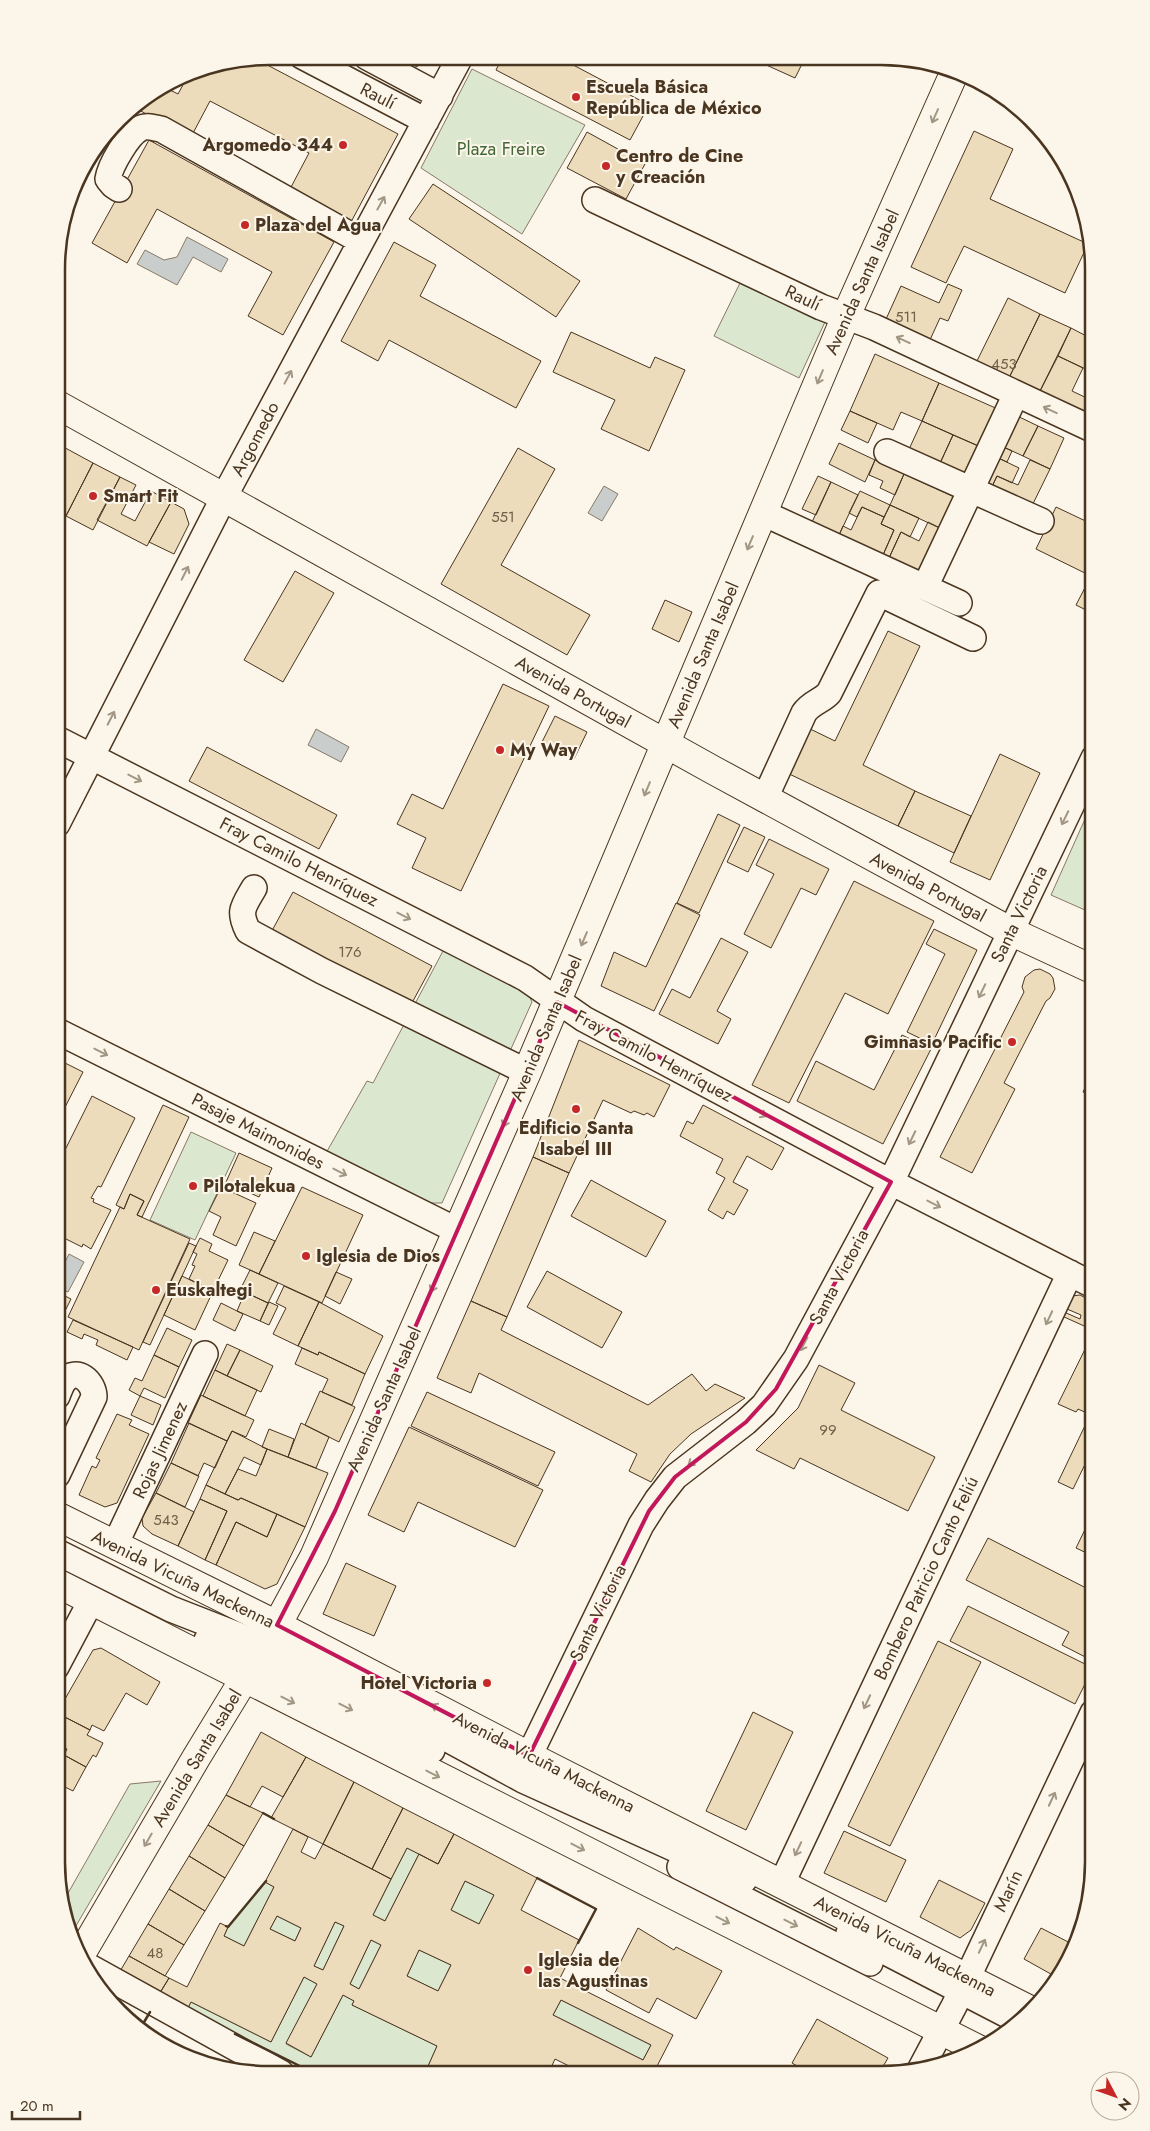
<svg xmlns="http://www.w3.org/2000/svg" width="1150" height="2131" font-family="Jost,sans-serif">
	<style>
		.green { fill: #dce7d0; stroke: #887966 }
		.water { fill: #c9cecd; stroke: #887966 }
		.building { fill: #ecdcbc; stroke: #4a3520; fill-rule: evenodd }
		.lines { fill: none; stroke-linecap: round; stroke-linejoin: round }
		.minor-casing { stroke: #4a3520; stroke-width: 28 }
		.major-casing { stroke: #4a3520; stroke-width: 30 }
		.minor { stroke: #fbf6e9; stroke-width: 25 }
		.major { stroke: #fbf6e9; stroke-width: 28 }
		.wall { stroke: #4a3520; stroke-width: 2.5 }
		.oneway { stroke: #a29684 }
		.marked { fill: none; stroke: #c2185b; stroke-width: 4; stroke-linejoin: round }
		.poi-dot { fill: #c62828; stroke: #fbf6e9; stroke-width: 2 }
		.labels { text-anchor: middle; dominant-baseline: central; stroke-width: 4; stroke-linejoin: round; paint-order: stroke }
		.number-label { font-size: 15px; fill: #725f47 }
		.poi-label { font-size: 18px; font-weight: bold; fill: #4a3520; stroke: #fbf6e9; text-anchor: start }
		.street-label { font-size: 18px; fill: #4a3520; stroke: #fbf6e9 }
		.park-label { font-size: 18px; fill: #436837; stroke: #fbf6e9 }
		.rim { fill: none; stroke: #4a3520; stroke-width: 2.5 }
	</style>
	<rect width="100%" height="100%" fill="#fbf6e9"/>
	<path class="green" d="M472,69L585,125L522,234L421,168Z
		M741,281L825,322L799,378L714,336Z
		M1094,799V914L1051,895Z
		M443,951L526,989L532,1002L442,1203H429L326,1153L367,1081L373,1083Z
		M191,1132L236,1153L195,1240L150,1220Z
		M161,1781L70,1936L67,1930L63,1902L130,1784Z
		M407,1848L419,1854L385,1921L373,1915Z
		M465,1881L494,1895L479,1924L451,1910Z
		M265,1882L274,1887L244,1946L224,1936L228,1927Z
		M277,1916L301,1928L295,1941L270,1929Z
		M335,1922L344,1926L323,1970L314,1966Z
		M371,1940L381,1945L359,1989L350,1984Z
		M419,1950L451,1965L438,1991L407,1976Z
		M304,1977L317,1984L286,2044L311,2057L343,1995L354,2001L352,2005L437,2046L425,2073H314L187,2010L191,2002L271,2042Z
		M561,2000L651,2045L643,2060L553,2015Z"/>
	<path class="water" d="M187,237L228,259L221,272L193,257L177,285L137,264L145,250L164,260L177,257Z
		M604,486L618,494L602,521L588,513Z
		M316,729L349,747L341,762L308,745Z
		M69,1254L84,1262L68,1292L57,1287V1278Z"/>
	<path class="building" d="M399,57H422L417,67Z
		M502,58H560L649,105L630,140L496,70Z
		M560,58H577L574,65Z
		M256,59L398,134L351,222L290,189L309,153L210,101L191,137L133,107L164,87L178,94L190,72Z
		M753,59L804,60L795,78Z
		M974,131L1013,149L990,199L1088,244L1065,293L964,246L946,283L911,267Z
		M587,132L645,164L626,199L567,168Z
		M109,134L67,211L78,175Z
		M149,140L334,242L283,335L248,316L272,272L157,209L127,263L92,243Z
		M433,184L580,281L556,317L409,219Z
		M394,242L436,265L420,296L541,361L516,408L389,340L378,361L341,341Z
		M948,284L962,290L948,321L940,318L929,342L882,328L901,286L939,303Z
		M1008,298L1040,314L1007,382L974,367Z
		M1040,314L1071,328L1037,397L1007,382Z
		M1071,328L1094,340V373L1058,356Z
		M571,332L650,368L655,357L685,370L649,451L601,429L615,400L553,372Z
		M875,354L939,383L922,421L901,412L893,430L850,411Z
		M1058,356L1083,368L1072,391L1093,401L1084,420L1037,397Z
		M939,383L1000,410L983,448L922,421Z
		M850,411L877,423L868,443L841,430Z
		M1011,413L1038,426L1023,456L997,444Z
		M922,421L953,435L936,472L905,458Z
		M1038,426L1064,438L1050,469L1023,456Z
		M953,435L983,448L965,486L936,472Z
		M839,443L875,460L865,482L829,464Z
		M58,444L93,463L66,516L58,511Z
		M997,444L1012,451L1007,462L992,455Z
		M518,448L555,469L501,565L590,615L567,655L441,584Z
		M992,455L1019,468L1012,483L997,476L988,495L976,489Z
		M875,460L904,474L895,495L880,488L883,481L869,475Z
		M1030,460L1050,469L1028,514L988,495L997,476L1018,485Z
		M93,463L120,477L93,530L66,516Z
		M904,474L961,500L946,531L890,505Z
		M818,476L831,482L816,515L802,509Z
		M120,477L136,485L121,514L135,521L151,491L171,502L147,546L97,520Z
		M831,482L858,495L839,535L812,522Z
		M860,491L890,505L884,517L862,507L857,517L849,513Z
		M171,502L184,509L189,524L174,554L149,542Z
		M890,505L919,518L910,537L901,532L889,558L883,555L894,530L881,524Z
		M862,507L884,517L881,524L894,530L883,555L839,535L843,526L851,530Z
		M1056,507L1094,525V614L1076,605L1091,576L1036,549Z
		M928,522L946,531L926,575L889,558L901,532L919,541Z
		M295,571L334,593L283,682L244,660Z
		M665,600L692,612L679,642L652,629Z
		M888,631L920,646L863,765L915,791L898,826L783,771L804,726L835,741Z
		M503,684L549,706L461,891L412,868L426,838L397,824L412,794L443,809Z
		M555,716L587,732L574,759L541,744Z
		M207,747L337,815L319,849L189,781Z
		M1000,754L1040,773L990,880L950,862Z
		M915,791L971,816L954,853L898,826Z
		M718,814L740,825L699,913L677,903Z
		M744,827L765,837L748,872L727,862Z
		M769,839L829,869L816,895L801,888L771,948L744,934L774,874L756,865Z
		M854,881L934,921L888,1014L845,993L789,1103L752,1085Z
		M293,892L432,966L407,1012L268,938Z
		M676,903L700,915L654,1011L601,986L614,952L646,967Z
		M934,929L977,950L932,1044L907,1032L945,954L926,944Z
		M721,938L748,952L717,1011L731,1019L718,1044L659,1014L672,989L690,998Z
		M1040,969L1050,974L1053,978L1055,989L1050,998L1046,1001L1004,1083L1015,1089L972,1173L940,1157L1024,992L1022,987L1025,977L1034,970Z
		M902,1035L931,1049L883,1144L797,1101L816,1061L874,1090Z
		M579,1040L670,1085L654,1117L647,1113L644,1115L634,1111L631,1113L603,1100L569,1173L533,1157Z
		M57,1059L83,1072L59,1119L57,1118Z
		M1094,1068V1097L1083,1092Z
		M92,1096L135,1118L101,1187L98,1186L91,1198L94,1199L93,1202L111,1210L91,1249L83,1244L82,1247L64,1238L65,1236L57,1232V1172L60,1167L57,1166Z
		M163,1105L189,1117L142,1217L137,1215L144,1201L130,1194L124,1209L116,1205Z
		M703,1105L784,1148L772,1170L747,1156L733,1182L748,1190L734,1215L727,1211L723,1219L708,1210L725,1178L716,1173L723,1159L680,1136L687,1121L693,1124Z
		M239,1153L272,1168L259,1197L226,1182Z
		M533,1157L569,1173L507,1317L471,1301Z
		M591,1180L666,1221L646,1257L571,1216Z
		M221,1187L256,1203L236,1246L213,1235L221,1217L209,1211Z
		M302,1187L363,1215L322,1303L259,1274Z
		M130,1194L144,1201L137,1215L190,1239L139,1350L68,1317L120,1207L124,1209Z
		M254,1232L275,1241L259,1274L239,1265Z
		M200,1238L212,1244L209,1251L228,1260L213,1291L189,1279L195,1266L192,1265L197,1254L193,1252Z
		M189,1243L196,1246L150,1345L143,1342Z
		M250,1270L278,1283L268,1303L240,1290Z
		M547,1271L622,1312L602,1348L527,1307Z
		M336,1272L352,1279L340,1304L325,1296Z
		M182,1276L213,1291L195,1330L164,1315Z
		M284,1286L319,1302L298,1346L273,1334L286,1308L276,1303Z
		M57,1292L71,1299L62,1317L57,1315Z
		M245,1292L268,1303L260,1321L237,1311Z
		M1080,1295L1093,1302V1330L1062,1316L1064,1312L1080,1319L1081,1315L1067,1309L1072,1296Z
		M471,1301L507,1317L501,1330L648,1405L692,1374L706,1391L715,1384L745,1398L691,1434L670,1454L651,1482L629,1471L637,1454L479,1373L471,1393L437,1378Z
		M269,1302L278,1306L269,1325L260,1321Z
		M319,1302L383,1336L365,1374L319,1352L318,1355L298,1346Z
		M221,1303L243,1314L235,1331L213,1320Z
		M73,1320L133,1347L127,1360L96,1345L98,1340L84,1334L82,1339L67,1332Z
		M167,1328L192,1340L179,1367L154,1355Z
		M1093,1333V1405L1089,1414L1078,1409L1076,1412L1058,1404Z
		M227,1344L240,1350L227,1376L215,1370Z
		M302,1348L318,1355L319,1352L365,1374L352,1405L322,1392L328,1379L295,1364Z
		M240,1350L273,1366L261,1392L227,1376Z
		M154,1355L179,1367L165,1398L144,1388L140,1396L129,1390L135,1378L142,1381Z
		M819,1365L855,1383L841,1410L935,1457L908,1511L800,1458L794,1469L756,1450L798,1408Z
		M215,1370L257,1390L245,1416L203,1396Z
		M320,1391L355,1407L339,1442L305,1425Z
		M427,1392L555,1452L538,1486L411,1426Z
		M201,1395L254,1420L246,1437L232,1431L227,1441L188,1423Z
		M140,1396L161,1405L153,1425L131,1415Z
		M1093,1409V1448L1073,1489L1058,1482Z
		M117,1414L132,1420L129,1425L149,1434L117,1503L105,1507L79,1495L92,1466L96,1468L100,1460L96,1458Z
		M189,1423L227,1441L215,1468L204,1463L198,1476L171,1463Z
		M301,1423L329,1437L316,1468L288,1457Z
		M409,1427L543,1490L515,1547L418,1502L404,1532L368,1515Z
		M269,1429L294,1439L288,1457L262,1447Z
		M232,1431L267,1449L261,1465L244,1457L225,1494L206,1485Z
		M267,1449L328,1473L305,1527L241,1498L238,1500L225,1494L238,1469L256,1476Z
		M171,1463L199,1476L185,1507L156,1493Z
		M206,1485L238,1500L241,1498L277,1514L267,1537L236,1522L216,1565L205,1560L227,1511L200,1499Z
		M1093,1485V1501L1087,1498Z
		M156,1493L194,1512L178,1546L152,1534L143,1526L142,1518Z
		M200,1499L227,1511L205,1560L178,1546Z
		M1093,1513V1556L1076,1548Z
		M277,1514L305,1527L277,1584L265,1589L216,1565L236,1522L267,1537Z
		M988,1538L1090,1590L1093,1584V1661L1062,1645L1069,1632L966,1580Z
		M346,1563L396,1586L374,1636L323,1614Z
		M968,1606L1093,1668L1075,1704L950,1641Z
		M938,1641L981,1662L890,1846L848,1826Z
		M101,1648L160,1682L147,1705L126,1693L104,1731L92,1725L90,1730L57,1713L93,1650Z
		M753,1712L793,1732L746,1830L706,1811Z
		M57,1713L90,1730L87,1735L103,1743L96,1757L93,1755L86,1767L64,1755L67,1749L62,1746L59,1752L56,1750Z
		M261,1732L306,1757L283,1797L262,1786L250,1807L226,1795Z
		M64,1755L86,1767L73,1791L61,1785L58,1791L56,1790V1758L62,1760Z
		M306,1757L354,1782L323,1844L271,1818Z
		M354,1782L403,1808L372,1869L323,1844Z
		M226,1795L263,1813L244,1846L208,1825Z
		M403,1808L454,1834L438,1864L407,1848L391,1879L372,1869Z
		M208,1825L244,1846L225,1878L189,1856Z
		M293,1829L308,1837L301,1852L315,1859L323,1844L391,1879L373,1915L385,1921L419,1854L438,1864L454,1834L537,1878L521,1910L579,1940L560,1978L673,2035L653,2074H585L555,2059L549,2072L552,2074L425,2073L437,2046L352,2005L354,2001L343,1995L311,2057L286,2043L317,1984L304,1977L271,2042L191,2002L187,2010L158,1996L169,1978L187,1987L220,1923L228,1927L224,1936L244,1946L274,1887L265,1882ZM465,1881L494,1895L479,1924L451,1910ZM277,1916L301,1928L295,1941L270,1929ZM335,1922L344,1926L323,1970L314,1966ZM371,1940L381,1945L359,1989L350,1984ZM419,1950L451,1965L438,1991L407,1976ZM561,2000L651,2045L643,2060L553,2015Z
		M844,1831L906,1860L886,1902L824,1873Z
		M189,1856L225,1878L205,1911L169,1889Z
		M939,1880L985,1903L971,1930L960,1938L920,1917Z
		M169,1889L205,1911L184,1945L148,1924Z
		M148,1924L184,1945L165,1976L129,1956Z
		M638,1928L674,1950L676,1947L722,1971L696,2019L657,1998L649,2013L606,1990Z
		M1041,1928L1076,1946L1058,1978L1024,1959Z
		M129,1956L169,1978L158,1996L119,1973Z
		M817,2019L888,2058L878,2075H813L792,2063Z"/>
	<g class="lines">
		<g class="minor-casing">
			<path id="minor" d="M302,56L426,121
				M367,57L440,96
				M119,189L113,185L108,179C110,166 128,134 141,128C147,125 154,128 161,129L361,241
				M595,200L821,307L874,327L1094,430
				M887,452L1041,521
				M763,513L959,603
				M925,587L1016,394
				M57,739L525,978L584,1019L875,1174L1093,1285
				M765,798L804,713C810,703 822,701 829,693L879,593L973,638
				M57,824L224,497L460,57
				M254,888C243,907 238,911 248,931L322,971L527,1072
				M57,1031L458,1231
				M57,1475L94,1397C94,1382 77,1366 64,1381C61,1385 59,1391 57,1396
				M115,1545L205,1354
				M57,1552L171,1609L304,1661L523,1780L744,1880
				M207,1640L432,1750
				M56,1667L91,1601
				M529,1756L641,1525L657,1500L675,1477L746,1422L764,1405L796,1359L891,1182L1094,758
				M680,1867L870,1963
				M782,1883L1070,1273
				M849,1933L1019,2021
				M84,1964L281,2073
				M921,2068L954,2006L1093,1713"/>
		</g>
		<g class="major-casing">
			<path id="major" d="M58,405L713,770L1010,931L1094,970
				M57,1516L277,1625L529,1756L1030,2010
				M57,1583L978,2049
				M80,1956L196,1758L277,1625L314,1557L527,1072L846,316L955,71"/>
		</g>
		<use href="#minor" class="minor"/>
		<use href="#major" class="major"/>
		<path class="wall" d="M263,1813L274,1819
			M537,1878L596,1909L578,1943
			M226,1926L228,1927L266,1881
			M140,2029L150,2012
			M235,2034L314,2073"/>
	</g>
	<defs><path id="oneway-shaft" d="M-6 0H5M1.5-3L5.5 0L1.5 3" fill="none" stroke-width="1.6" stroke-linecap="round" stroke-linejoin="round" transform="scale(1.25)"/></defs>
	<g class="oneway">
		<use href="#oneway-shaft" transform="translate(935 116) rotate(114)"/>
		<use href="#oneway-shaft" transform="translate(381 203) rotate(-61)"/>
		<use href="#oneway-shaft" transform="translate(903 340) rotate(-155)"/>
		<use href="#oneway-shaft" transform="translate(288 377) rotate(-62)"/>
		<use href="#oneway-shaft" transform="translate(820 377) rotate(113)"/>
		<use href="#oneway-shaft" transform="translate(1050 410) rotate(-155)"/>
		<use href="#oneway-shaft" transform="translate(750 543) rotate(113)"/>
		<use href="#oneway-shaft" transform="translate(185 573) rotate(-63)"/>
		<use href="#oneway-shaft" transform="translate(111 718) rotate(-63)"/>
		<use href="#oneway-shaft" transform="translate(135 778) rotate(27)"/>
		<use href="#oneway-shaft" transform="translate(647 789) rotate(113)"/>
		<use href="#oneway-shaft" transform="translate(1065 818) rotate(116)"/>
		<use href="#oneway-shaft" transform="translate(404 916) rotate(27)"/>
		<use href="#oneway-shaft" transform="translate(584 939) rotate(113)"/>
		<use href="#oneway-shaft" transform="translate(982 991) rotate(116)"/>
		<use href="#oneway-shaft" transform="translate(101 1052) rotate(27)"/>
		<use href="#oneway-shaft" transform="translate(760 1113) rotate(28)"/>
		<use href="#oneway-shaft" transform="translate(506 1120) rotate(113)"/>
		<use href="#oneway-shaft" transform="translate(912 1138) rotate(116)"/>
		<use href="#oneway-shaft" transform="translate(340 1172) rotate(27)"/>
		<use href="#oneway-shaft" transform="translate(934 1204) rotate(27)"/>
		<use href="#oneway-shaft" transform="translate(434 1285) rotate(114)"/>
		<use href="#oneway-shaft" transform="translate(1049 1318) rotate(115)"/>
		<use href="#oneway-shaft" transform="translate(804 1344) rotate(118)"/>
		<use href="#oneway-shaft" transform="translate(694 1461) rotate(143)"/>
		<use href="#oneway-shaft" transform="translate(288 1700) rotate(27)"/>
		<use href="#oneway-shaft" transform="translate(867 1702) rotate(115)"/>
		<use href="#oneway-shaft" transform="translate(346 1707) rotate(27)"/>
		<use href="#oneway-shaft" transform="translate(438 1708) rotate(-152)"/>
		<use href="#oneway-shaft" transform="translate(433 1774) rotate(27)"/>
		<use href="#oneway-shaft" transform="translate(1052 1799) rotate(-65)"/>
		<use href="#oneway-shaft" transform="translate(148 1840) rotate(120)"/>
		<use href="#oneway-shaft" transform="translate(578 1847) rotate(27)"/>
		<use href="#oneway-shaft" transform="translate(798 1849) rotate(115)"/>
		<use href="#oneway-shaft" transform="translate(723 1920) rotate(27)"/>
		<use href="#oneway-shaft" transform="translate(791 1923) rotate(27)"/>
		<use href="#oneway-shaft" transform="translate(982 1946) rotate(-65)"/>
	</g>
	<path class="marked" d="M557,1002L891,1182L776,1389L746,1422L675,1477L649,1511L529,1756L277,1625L335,1511Z"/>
	<g class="poi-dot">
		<circle cx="576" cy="97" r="5"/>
		<circle cx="343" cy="145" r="5"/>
		<circle cx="606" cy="166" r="5"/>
		<circle cx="245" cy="225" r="5"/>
		<circle cx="93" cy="496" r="5"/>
		<circle cx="500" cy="750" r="5"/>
		<circle cx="1012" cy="1042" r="5"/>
		<circle cx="576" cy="1109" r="5"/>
		<circle cx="193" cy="1186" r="5"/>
		<circle cx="306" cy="1256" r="5"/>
		<circle cx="156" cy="1290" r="5"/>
		<circle cx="487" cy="1683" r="5"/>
		<circle cx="528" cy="1970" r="5"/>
	</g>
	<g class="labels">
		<g class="number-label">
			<text x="906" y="317">511</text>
			<text x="1004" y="364">453</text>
			<text x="503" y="517">551</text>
			<text x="350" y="952">176</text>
			<text x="828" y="1430">99</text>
			<text x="166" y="1520">543</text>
			<text x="155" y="1953">48</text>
		</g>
		<g class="poi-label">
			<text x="586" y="87">Escuela Básica<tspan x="586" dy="21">República de México</tspan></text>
			<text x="333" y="145" text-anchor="end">Argomedo 344</text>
			<text x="616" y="156">Centro de Cine<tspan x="616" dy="21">y Creación</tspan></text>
			<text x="255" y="225">Plaza del Agua</text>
			<text x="103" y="496">Smart Fit</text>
			<text x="510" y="750">My Way</text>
			<text x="1002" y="1042" text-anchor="end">Gimnasio Pacific</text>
			<text x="576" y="1128" text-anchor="middle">Edificio Santa<tspan x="576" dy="21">Isabel III</tspan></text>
			<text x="203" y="1186">Pilotalekua</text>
			<text x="316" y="1256">Iglesia de Dios</text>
			<text x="166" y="1290">Euskaltegi</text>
			<text x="477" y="1683" text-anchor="end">Hotel Victoria</text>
			<text x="538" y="1960">Iglesia de<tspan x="538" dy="21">las Agustinas</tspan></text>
		</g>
		<g class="street-label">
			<text transform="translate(378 96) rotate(27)">Raulí</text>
			<text transform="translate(862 282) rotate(-66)">Avenida Santa Isabel</text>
			<text transform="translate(803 298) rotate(25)">Raulí</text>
			<text transform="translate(255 439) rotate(-62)">Argomedo</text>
			<text transform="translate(703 655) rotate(-67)">Avenida Santa Isabel</text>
			<text transform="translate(573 692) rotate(29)">Avenida Portugal</text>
			<text transform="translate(299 862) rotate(27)">Fray Camilo Henríquez</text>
			<text transform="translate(928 887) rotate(28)">Avenida Portugal</text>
			<text transform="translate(1019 914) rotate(-64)">Santa Victoria</text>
			<text transform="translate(546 1028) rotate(-67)">Avenida Santa Isabel</text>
			<text transform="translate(654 1056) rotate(28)">Fray Camilo Henríquez</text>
			<text transform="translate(258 1131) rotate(27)">Pasaje Maimonides</text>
			<text transform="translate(839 1277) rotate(-62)">Santa Victoria</text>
			<text transform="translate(384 1399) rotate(-66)">Avenida Santa Isabel</text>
			<text transform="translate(160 1450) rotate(-65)">Rojas Jimenez</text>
			<text transform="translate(926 1578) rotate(-65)">Bombero Patricio Canto Feliú</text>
			<text transform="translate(183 1579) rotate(26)">Avenida Vicuña Mackenna</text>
			<text transform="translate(598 1613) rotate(-64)">Santa Victoria</text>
			<text transform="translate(197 1758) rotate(-59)">Avenida Santa Isabel</text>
			<text transform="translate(544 1762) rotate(27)">Avenida Vicuña Mackenna</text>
			<text transform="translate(1008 1891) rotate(-65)">Marín</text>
			<text transform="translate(905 1946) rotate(27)">Avenida Vicuña Mackenna</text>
		</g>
		<g class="park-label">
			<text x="501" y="149">Plaza Freire</text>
		</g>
	</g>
	<path d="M0 0H1150V2131H0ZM269 65H881A204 204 0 0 1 1085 269V1862A204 204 0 0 1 881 2066H269A204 204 0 0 1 65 1862V269A204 204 0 0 1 269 65Z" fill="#fbf6e9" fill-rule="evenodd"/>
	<path class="rim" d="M269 65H881A204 204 0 0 1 1085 269V1862A204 204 0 0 1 881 2066H269A204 204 0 0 1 65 1862V269A204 204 0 0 1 269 65Z"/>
	<g transform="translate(1115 2096) rotate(131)"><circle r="24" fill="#fbf6e9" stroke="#b4a999"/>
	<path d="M0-4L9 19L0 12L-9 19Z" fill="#c62828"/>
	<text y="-8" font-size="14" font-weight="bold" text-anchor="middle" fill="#4a3520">N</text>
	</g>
	<path d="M12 2111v8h68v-8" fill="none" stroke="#4a3520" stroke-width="2.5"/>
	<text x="20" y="2111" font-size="15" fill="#4a3520" stroke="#fbf6e9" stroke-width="4" paint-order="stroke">20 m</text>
</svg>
